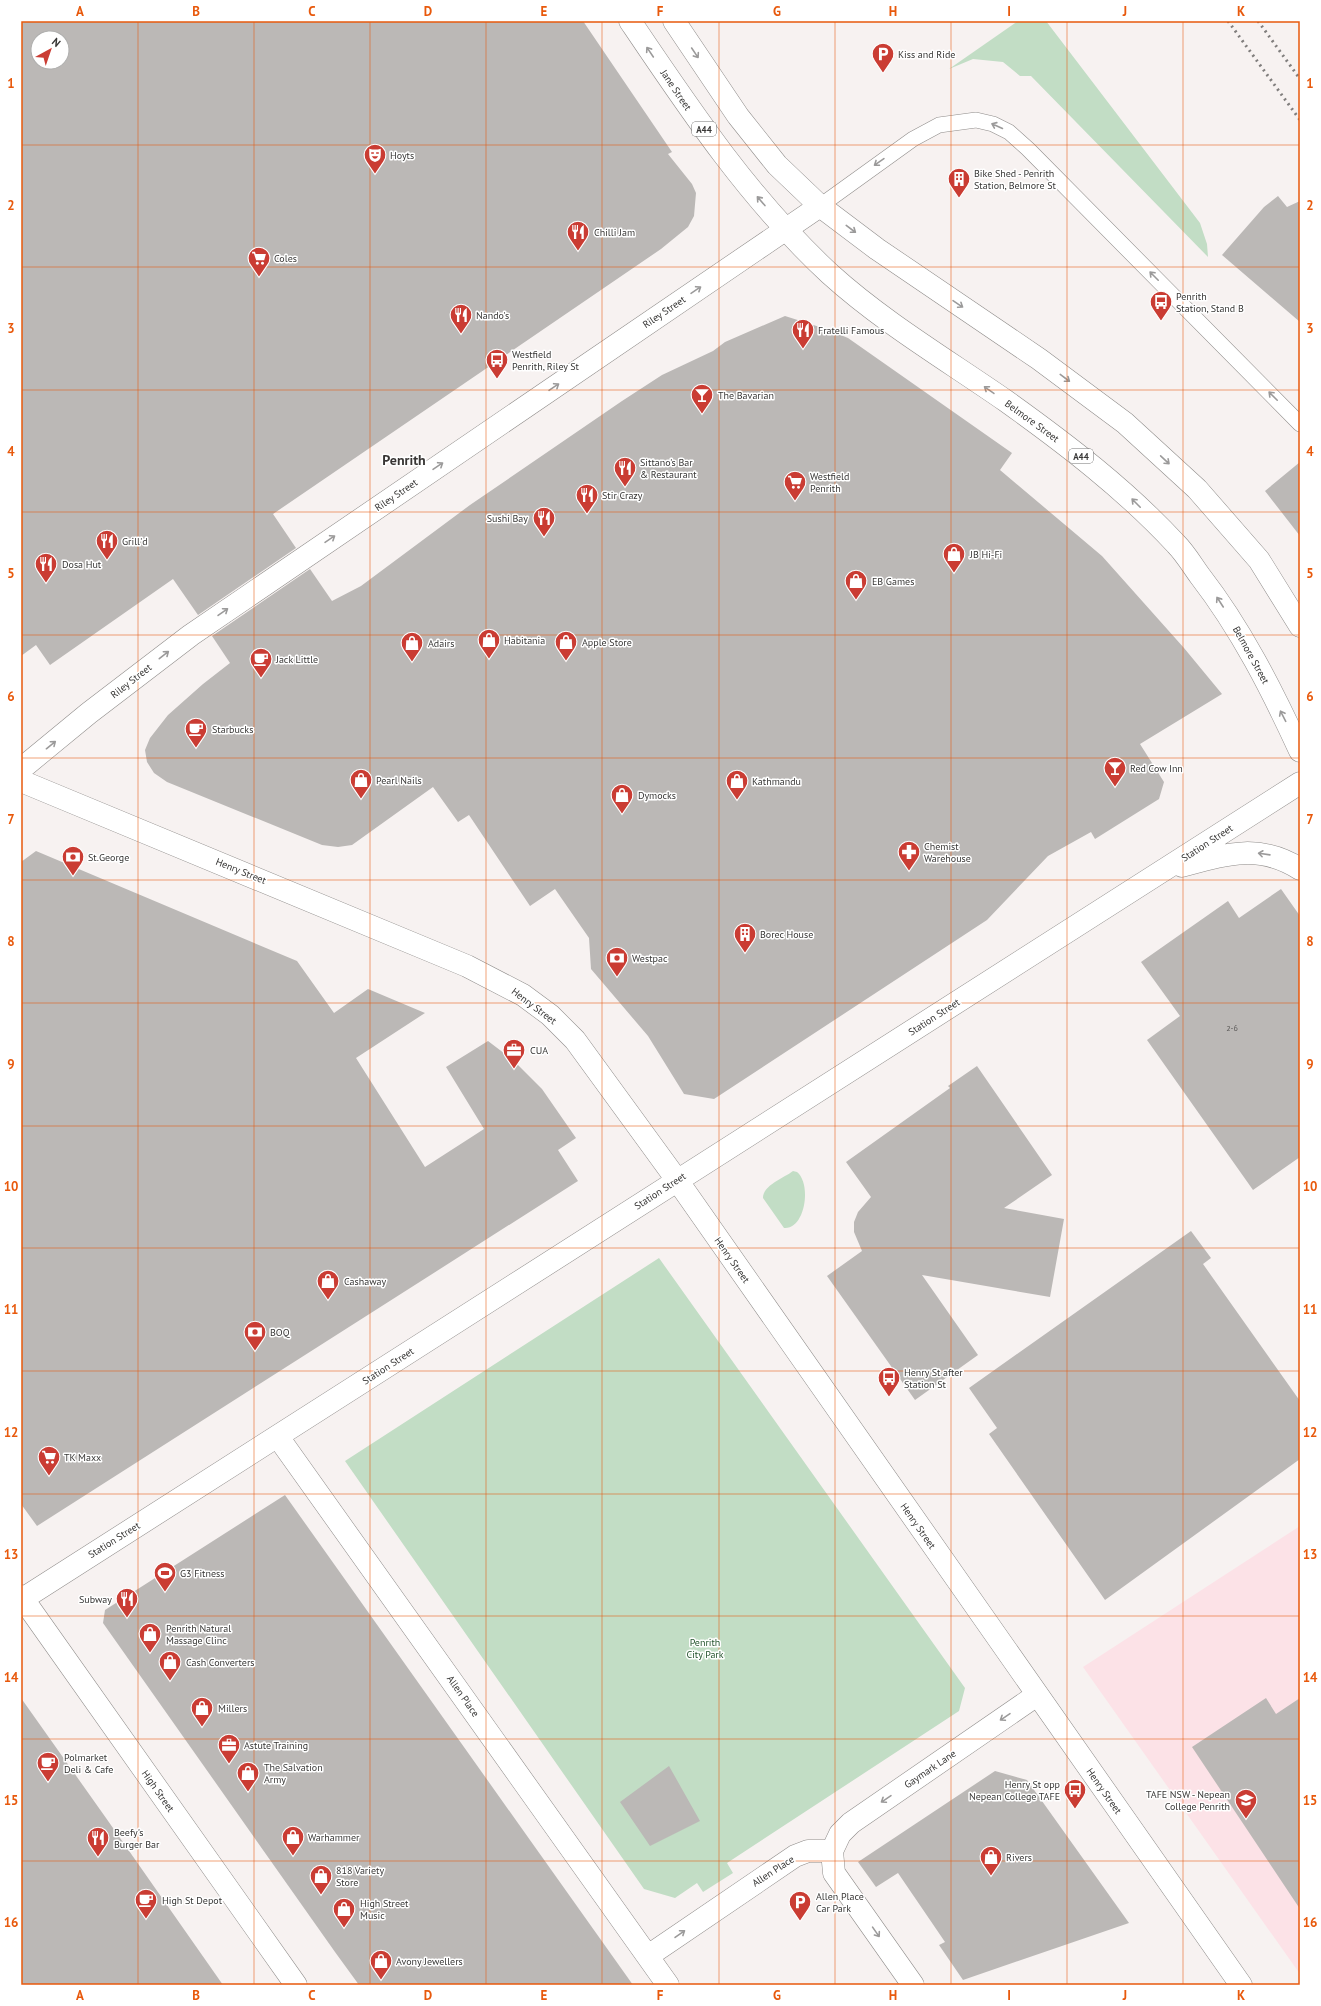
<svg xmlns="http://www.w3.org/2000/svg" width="1321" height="2006" font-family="'PT Sans',sans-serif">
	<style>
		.education { fill: #fce2e7 }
		.green { fill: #c2ddc5 }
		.building { fill: #bbb8b6; fill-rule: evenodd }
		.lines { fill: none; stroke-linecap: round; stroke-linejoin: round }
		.lane-casing { stroke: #8f8c8a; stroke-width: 16 }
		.street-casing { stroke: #8f8c8a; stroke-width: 23 }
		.secondary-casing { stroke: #8f8c8a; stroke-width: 23 }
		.highway-casing { stroke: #8f8c8a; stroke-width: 23 }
		.lane { stroke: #fff; stroke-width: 15 }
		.street { stroke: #fff; stroke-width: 22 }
		.secondary { stroke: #fff; stroke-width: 22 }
		.highway { stroke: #fff; stroke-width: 22 }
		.rail { stroke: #807e7d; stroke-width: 3; stroke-dasharray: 2 4; stroke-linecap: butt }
		.oneway { stroke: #9b9a9a }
		.grid { fill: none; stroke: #e8590c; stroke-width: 1; stroke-opacity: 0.55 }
		.labels { text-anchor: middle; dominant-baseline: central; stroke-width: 3; stroke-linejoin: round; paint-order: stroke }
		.number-label { font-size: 8px; fill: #585655 }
		.shield { fill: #fff; stroke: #737272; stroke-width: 1 }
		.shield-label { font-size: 9px; font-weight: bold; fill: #373635 }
		.poi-label { font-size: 10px; fill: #373635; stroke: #fff; text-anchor: start }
		.street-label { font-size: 10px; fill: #373635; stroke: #fff }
		.park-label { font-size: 10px; fill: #23532c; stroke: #fff }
		.district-label { font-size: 14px; font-weight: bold; fill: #383534; stroke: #fff }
		.neatline { fill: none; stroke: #e8590c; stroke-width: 1.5 }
		.grid-label { font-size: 13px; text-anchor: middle; font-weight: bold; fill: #e8590c }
	</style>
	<rect width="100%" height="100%" fill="#f7f2f1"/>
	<path class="education" d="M1300,1526V1974L1083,1667Z"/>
	<path class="green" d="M1018,21H1046L1200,223L1207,244L1208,257L1031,76H1020L1003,62L973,59L949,69Z
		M793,1171L797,1172C812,1184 805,1230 784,1228L763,1198C763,1185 784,1178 793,1171Z
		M659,1258L965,1688L959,1711L727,1863L733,1873L703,1892L697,1883L675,1898L644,1889L345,1461Z"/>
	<path class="building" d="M21,21H583L672,152L668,154L692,184L696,193L694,216L688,227L661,249L273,514L296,548L198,615L173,579L50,665L36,645L21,656ZM38,38H62V62H38Z
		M1278,196L1287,207L1300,201V322L1222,255L1264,207Z
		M785,316L826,329L848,338L1012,453L1000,470L1102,556L1184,648L1222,694L1140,744L1164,782L1159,799L1095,839L1091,832L1048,856L987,920L714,1099L684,1094L648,1036L591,969L589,938L555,889L530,906L469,815L458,822L433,787L352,845L338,847L322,845L167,782L154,773L147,762L145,750L150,738L168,715L203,684L230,663L212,636L310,569L332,601L361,586L470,505L622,401L662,375L713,351L725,342Z
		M1300,462V536L1265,491Z
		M36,851L297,961L334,1013L368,989L425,1013L356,1058L425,1167L484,1129L446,1067L488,1041L513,1060L542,1089L576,1138L558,1150L578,1181L37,1526L21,1504V862Z
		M1281,889L1300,916V1157L1253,1190L1147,1040L1180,1016L1141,962L1228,901L1239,918Z
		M977,1066L1052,1175L1004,1208L1064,1219L1050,1297L922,1275L978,1355L915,1400L827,1276L862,1251L854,1232V1222L858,1212L871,1197L846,1162L950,1088L948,1086Z
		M1191,1231L1211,1258L1203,1264L1300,1401V1459L1105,1600L989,1434L997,1428L969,1388Z
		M285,1495L525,1833L633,1985H359L335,1952L103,1623L105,1610Z
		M21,1698L106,1818L223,1985H21Z
		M1266,1698L1276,1714L1300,1698V1909L1192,1747Z
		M669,1766L700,1821L650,1846L620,1802Z
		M995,1771L1027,1780L1129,1923L963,1980L939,1945L945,1942L898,1873L876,1887L858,1862Z"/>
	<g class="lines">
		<g class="lane-casing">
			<path id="lane" d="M820,206L913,139L939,125L976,120L993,124L1009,132L1028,149L1300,424"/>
		</g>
		<g class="street-casing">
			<path id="street" d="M278,1437L668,1985
				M648,1956L795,1856L808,1851H832
				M913,1985L834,1873L832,1851L840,1834L851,1823L1037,1695"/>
		</g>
		<g class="secondary-casing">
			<path id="secondary" d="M21,769L89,713L191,635L820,206
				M21,781L467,966L523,995L550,1015L575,1040L677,1180L1241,1985
				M1182,866C1226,854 1259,843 1300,869
				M21,1596L296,1985
				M21,1600L1300,783"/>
		</g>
		<g class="highway-casing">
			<path id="highway" d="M630,21C690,110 750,200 830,274C883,322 947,360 1006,401C1066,444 1125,489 1176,544C1185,553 1192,565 1200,576C1241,629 1272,690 1300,751
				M674,21L738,116L777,165L820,206L877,249L1039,359L1125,423L1197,489L1259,560L1300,626"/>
		</g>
		<use href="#lane" class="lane"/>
		<use href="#street" class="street"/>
		<use href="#secondary" class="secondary"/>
		<use href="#highway" class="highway"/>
		<path class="rail" d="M1228,21L1300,120
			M1258,21L1300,79"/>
	</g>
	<defs><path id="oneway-shaft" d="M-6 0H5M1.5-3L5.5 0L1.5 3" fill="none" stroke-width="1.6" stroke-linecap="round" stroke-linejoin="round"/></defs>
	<g class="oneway">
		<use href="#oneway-shaft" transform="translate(650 52) rotate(-124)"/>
		<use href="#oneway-shaft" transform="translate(695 53) rotate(56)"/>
		<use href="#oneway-shaft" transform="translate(997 126) rotate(-156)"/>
		<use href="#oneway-shaft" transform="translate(879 162) rotate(145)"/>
		<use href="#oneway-shaft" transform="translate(761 201) rotate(-131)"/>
		<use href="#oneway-shaft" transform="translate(851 229) rotate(37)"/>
		<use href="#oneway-shaft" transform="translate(1154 276) rotate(-135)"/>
		<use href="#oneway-shaft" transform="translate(696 290) rotate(-34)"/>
		<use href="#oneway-shaft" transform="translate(958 304) rotate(34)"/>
		<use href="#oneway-shaft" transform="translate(1065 378) rotate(37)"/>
		<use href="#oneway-shaft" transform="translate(554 387) rotate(-34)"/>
		<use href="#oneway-shaft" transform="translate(989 390) rotate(-145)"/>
		<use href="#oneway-shaft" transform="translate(1273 396) rotate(-135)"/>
		<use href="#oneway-shaft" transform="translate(1165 460) rotate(43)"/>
		<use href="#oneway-shaft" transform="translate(438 466) rotate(-34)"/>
		<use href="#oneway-shaft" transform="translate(1136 503) rotate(-135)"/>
		<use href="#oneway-shaft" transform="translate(330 539) rotate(-34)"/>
		<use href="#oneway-shaft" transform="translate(1220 602) rotate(-123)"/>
		<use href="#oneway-shaft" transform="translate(223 612) rotate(-35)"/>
		<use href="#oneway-shaft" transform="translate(164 655) rotate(-38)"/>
		<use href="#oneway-shaft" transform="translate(1283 716) rotate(-117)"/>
		<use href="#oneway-shaft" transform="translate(51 745) rotate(-39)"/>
		<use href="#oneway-shaft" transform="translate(1264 854) rotate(-172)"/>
		<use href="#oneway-shaft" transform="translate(1005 1717) rotate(146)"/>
		<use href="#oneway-shaft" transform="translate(886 1799) rotate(146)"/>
		<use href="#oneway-shaft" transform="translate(876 1932) rotate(55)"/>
		<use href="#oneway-shaft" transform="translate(680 1934) rotate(-35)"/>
	</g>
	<path class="grid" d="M138,21V1985M254,21V1985M370,21V1985M486,21V1985M602,21V1985M719,21V1985M835,21V1985M951,21V1985M1067,21V1985M1183,21V1985M21,145H1300M21,267H1300M21,390H1300M21,512H1300M21,635H1300M21,758H1300M21,880H1300M21,1003H1300M21,1126H1300M21,1248H1300M21,1371H1300M21,1494H1300M21,1616H1300M21,1739H1300M21,1861H1300"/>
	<defs>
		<g id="parking-pin" transform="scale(1.15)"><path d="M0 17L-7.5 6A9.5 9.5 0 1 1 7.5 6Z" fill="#ca3c33" stroke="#fff"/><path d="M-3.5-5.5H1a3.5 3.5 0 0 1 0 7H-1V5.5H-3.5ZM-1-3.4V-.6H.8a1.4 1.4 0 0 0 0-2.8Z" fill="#fff"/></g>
		<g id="theatre-pin" transform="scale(1.15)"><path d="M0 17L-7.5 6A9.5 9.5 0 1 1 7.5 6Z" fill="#ca3c33" stroke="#fff"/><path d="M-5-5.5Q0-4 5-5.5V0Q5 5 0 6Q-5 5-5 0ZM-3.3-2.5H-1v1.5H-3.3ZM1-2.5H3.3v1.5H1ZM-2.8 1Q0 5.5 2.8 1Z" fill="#fff"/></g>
		<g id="building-pin" transform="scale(1.15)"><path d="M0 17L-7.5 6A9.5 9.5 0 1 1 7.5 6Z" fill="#ca3c33" stroke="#fff"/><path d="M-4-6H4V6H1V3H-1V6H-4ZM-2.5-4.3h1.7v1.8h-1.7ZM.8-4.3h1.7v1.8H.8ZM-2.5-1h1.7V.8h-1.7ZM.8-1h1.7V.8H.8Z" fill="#fff"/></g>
		<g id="restaurant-pin" transform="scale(1.15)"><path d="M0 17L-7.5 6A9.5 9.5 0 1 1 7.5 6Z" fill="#ca3c33" stroke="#fff"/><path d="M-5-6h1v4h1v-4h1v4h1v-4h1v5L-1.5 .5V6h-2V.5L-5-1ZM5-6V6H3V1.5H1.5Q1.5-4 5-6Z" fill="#fff"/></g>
		<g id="supermarket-pin" transform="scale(1.15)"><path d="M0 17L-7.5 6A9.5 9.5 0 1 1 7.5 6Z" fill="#ca3c33" stroke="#fff"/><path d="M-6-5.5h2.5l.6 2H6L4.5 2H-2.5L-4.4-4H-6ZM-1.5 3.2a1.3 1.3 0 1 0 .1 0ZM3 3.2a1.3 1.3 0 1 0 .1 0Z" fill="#fff"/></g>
		<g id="bus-pin" transform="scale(1.15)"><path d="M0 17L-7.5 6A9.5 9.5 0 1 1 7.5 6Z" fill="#ca3c33" stroke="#fff"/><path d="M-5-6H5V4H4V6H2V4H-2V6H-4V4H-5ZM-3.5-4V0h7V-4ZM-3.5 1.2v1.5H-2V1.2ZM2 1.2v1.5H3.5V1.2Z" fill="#fff"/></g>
		<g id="bar-pin" transform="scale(1.15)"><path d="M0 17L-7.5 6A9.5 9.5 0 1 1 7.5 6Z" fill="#ca3c33" stroke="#fff"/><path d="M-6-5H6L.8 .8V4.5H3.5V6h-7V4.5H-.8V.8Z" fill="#fff"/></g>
		<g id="shop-pin" transform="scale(1.15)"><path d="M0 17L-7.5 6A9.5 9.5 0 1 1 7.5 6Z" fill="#ca3c33" stroke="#fff"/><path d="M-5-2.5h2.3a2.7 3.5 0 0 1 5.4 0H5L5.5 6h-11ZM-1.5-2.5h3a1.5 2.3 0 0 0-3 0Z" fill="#fff"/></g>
		<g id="cafe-pin" transform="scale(1.15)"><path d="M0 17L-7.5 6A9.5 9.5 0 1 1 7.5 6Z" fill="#ca3c33" stroke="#fff"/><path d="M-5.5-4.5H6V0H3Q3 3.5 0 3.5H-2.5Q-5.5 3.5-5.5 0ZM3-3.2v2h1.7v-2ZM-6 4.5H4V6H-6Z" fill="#fff"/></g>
		<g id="pharmacy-pin" transform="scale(1.15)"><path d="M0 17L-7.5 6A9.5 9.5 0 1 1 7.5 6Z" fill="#ca3c33" stroke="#fff"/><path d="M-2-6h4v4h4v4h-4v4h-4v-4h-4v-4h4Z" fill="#fff"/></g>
		<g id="bank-pin" transform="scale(1.15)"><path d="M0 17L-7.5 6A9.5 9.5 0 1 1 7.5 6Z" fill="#ca3c33" stroke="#fff"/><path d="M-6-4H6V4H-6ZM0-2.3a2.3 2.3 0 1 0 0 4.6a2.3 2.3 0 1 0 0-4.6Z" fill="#fff"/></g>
		<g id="office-pin" transform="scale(1.15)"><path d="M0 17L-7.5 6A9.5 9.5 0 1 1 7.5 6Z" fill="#ca3c33" stroke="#fff"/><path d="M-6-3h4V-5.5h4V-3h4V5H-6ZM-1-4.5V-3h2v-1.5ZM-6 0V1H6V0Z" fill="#fff"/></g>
		<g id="stadium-pin" transform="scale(1.15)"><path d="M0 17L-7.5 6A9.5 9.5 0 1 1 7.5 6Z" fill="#ca3c33" stroke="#fff"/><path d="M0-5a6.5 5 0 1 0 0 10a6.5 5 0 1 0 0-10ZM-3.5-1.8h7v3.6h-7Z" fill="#fff"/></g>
		<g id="university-pin" transform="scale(1.15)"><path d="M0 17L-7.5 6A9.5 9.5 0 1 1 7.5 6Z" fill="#ca3c33" stroke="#fff"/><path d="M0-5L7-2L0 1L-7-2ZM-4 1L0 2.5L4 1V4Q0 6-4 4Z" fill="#fff"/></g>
	</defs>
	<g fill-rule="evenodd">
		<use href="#parking-pin" x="883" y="54"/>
		<use href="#theatre-pin" x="375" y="155"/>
		<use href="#building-pin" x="959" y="179"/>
		<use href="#restaurant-pin" x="578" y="232"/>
		<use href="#supermarket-pin" x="259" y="258"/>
		<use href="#bus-pin" x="1161" y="302"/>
		<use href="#restaurant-pin" x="461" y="315"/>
		<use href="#restaurant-pin" x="803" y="330"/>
		<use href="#bus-pin" x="497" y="360"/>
		<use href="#bar-pin" x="702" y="395"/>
		<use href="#restaurant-pin" x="625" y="468"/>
		<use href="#supermarket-pin" x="795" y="482"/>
		<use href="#restaurant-pin" x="587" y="495"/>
		<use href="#restaurant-pin" x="544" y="518"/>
		<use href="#restaurant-pin" x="107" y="541"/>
		<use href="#shop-pin" x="954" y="554"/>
		<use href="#restaurant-pin" x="46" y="564"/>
		<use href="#shop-pin" x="856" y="581"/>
		<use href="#shop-pin" x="489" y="640"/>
		<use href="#shop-pin" x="566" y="642"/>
		<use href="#shop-pin" x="412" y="643"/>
		<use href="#cafe-pin" x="261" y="659"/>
		<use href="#cafe-pin" x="196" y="729"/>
		<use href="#bar-pin" x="1115" y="768"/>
		<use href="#shop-pin" x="361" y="780"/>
		<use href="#shop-pin" x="737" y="781"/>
		<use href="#shop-pin" x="622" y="795"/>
		<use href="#pharmacy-pin" x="909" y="852"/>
		<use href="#bank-pin" x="73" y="857"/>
		<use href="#building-pin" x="745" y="934"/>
		<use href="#bank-pin" x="617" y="958"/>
		<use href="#office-pin" x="514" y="1050"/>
		<use href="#shop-pin" x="328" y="1281"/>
		<use href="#bank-pin" x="255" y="1332"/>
		<use href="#bus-pin" x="889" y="1378"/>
		<use href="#supermarket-pin" x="49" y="1457"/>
		<use href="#stadium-pin" x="165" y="1573"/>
		<use href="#restaurant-pin" x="127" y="1599"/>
		<use href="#shop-pin" x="150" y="1634"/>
		<use href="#shop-pin" x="170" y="1662"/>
		<use href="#shop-pin" x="202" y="1708"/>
		<use href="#office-pin" x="229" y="1745"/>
		<use href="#cafe-pin" x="48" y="1763"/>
		<use href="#shop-pin" x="248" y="1773"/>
		<use href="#bus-pin" x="1075" y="1790"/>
		<use href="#university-pin" x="1246" y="1800"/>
		<use href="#shop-pin" x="293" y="1837"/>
		<use href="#restaurant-pin" x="98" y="1838"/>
		<use href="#shop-pin" x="991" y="1857"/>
		<use href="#shop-pin" x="321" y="1876"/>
		<use href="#cafe-pin" x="146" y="1900"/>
		<use href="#parking-pin" x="800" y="1902"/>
		<use href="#shop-pin" x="344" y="1909"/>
		<use href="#shop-pin" x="381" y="1961"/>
	</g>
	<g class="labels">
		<g class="number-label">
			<text x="1232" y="1028">2-6</text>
		</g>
		<g class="shield">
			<rect x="692" y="122" width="24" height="14" rx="3"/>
			<rect x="1069" y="449" width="24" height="14" rx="3"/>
		</g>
		<g class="shield-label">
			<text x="704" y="129">A44</text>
			<text x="1081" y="456">A44</text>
		</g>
		<g class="poi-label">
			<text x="898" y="54">Kiss and Ride</text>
			<text x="390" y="155">Hoyts</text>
			<text x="974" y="173">Bike Shed - Penrith<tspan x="974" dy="12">Station, Belmore St</tspan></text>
			<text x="594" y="232">Chilli Jam</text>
			<text x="274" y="258">Coles</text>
			<text x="1176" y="296">Penrith<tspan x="1176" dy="12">Station, Stand B</tspan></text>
			<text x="476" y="315">Nando's</text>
			<text x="818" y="330">Fratelli Famous</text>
			<text x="512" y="354">Westfield<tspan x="512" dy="12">Penrith, Riley St</tspan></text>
			<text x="718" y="395">The Bavarian</text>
			<text x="640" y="462">Sittano's Bar<tspan x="640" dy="12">&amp; Restaurant</tspan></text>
			<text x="810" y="476">Westfield<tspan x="810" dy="12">Penrith</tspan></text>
			<text x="602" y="495">Stir Crazy</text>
			<text x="528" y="518" text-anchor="end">Sushi Bay</text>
			<text x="122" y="541">Grill'd</text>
			<text x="970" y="554">JB Hi-Fi</text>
			<text x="62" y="564">Dosa Hut</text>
			<text x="872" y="581">EB Games</text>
			<text x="504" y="640">Habitania</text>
			<text x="582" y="642">Apple Store</text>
			<text x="428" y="643">Adairs</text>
			<text x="276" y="659">Jack Little</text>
			<text x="212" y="729">Starbucks</text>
			<text x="1130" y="768">Red Cow Inn</text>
			<text x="376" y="780">Pearl Nails</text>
			<text x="752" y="781">Kathmandu</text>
			<text x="638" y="795">Dymocks</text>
			<text x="924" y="846">Chemist<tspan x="924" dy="12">Warehouse</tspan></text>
			<text x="88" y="857">St.George</text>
			<text x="760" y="934">Borec House</text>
			<text x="632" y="958">Westpac</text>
			<text x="530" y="1050">CUA</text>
			<text x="344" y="1281">Cashaway</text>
			<text x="270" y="1332">BOQ</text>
			<text x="904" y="1372">Henry St after<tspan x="904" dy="12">Station St</tspan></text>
			<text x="64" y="1457">TK Maxx</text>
			<text x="180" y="1573">G3 Fitness</text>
			<text x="112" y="1599" text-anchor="end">Subway</text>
			<text x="166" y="1628">Penrith Natural<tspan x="166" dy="12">Massage Clinc</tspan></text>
			<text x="186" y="1662">Cash Converters</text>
			<text x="218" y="1708">Millers</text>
			<text x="244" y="1745">Astute Training</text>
			<text x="64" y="1757">Polmarket<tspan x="64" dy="12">Deli &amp; Cafe</tspan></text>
			<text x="264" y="1767">The Salvation<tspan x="264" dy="12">Army</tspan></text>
			<text x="1060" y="1784" text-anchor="end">Henry St opp<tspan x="1060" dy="12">Nepean College TAFE</tspan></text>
			<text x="1230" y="1794" text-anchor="end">TAFE NSW - Nepean<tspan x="1230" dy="12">College Penrith</tspan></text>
			<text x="114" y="1832">Beefy's<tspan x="114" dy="12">Burger Bar</tspan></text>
			<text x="308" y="1837">Warhammer</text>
			<text x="1006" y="1857">Rivers</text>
			<text x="336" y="1870">818 Variety<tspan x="336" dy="12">Store</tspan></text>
			<text x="816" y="1896">Allen Place<tspan x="816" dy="12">Car Park</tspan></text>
			<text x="162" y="1900">High St Depot</text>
			<text x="360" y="1903">High Street<tspan x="360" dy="12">Music</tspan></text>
			<text x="396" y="1961">Avony Jewellers</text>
		</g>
		<g class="street-label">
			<text transform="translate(676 90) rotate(56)">Jane Street</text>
			<text transform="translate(664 312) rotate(-34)">Riley Street</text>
			<text transform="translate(1032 421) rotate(36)">Belmore Street</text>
			<text transform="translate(396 495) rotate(-34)">Riley Street</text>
			<text transform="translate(1251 655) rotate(61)">Belmore Street</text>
			<text transform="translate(131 681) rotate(-38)">Riley Street</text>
			<text transform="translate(1207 843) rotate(-33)">Station Street</text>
			<text transform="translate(241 871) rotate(22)">Henry Street</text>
			<text transform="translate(534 1006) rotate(37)">Henry Street</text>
			<text transform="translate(934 1017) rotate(-33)">Station Street</text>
			<text transform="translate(660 1191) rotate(-33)">Station Street</text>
			<text transform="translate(732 1260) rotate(55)">Henry Street</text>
			<text transform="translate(388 1366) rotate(-33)">Station Street</text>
			<text transform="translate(918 1526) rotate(55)">Henry Street</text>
			<text transform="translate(114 1540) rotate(-32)">Station Street</text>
			<text transform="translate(463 1696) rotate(55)">Allen Place</text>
			<text transform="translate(930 1769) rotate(-34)">Gaymark Lane</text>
			<text transform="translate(158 1791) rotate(55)">High Street</text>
			<text transform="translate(1104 1791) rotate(55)">Henry Street</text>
			<text transform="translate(773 1871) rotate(-33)">Allen Place</text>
		</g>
		<g class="park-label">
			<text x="705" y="1642">Penrith<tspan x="705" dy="12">City Park</tspan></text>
		</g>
		<g class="district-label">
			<text x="404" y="460">Penrith</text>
		</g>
	</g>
	<rect width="1321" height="2006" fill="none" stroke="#ffffff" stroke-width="44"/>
	<g transform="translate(50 50) rotate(40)"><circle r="19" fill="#ffffff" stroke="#afafae"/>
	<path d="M0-3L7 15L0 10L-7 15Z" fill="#ca3c33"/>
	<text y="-6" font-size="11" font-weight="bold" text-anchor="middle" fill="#373635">N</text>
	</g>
	<rect x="22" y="22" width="1277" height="1962" class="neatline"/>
	<g class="grid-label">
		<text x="80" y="16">A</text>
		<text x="196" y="16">B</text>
		<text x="312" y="16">C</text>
		<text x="428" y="16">D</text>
		<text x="544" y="16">E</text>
		<text x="660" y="16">F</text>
		<text x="777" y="16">G</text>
		<text x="893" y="16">H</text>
		<text x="1009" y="16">I</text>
		<text x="1125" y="16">J</text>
		<text x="1241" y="16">K</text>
		<text x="11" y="88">1</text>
		<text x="1310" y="88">1</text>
		<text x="11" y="210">2</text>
		<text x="1310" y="210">2</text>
		<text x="11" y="333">3</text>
		<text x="1310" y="333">3</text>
		<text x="11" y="456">4</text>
		<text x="1310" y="456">4</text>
		<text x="11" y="578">5</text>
		<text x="1310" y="578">5</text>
		<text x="11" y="701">6</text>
		<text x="1310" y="701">6</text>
		<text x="11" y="824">7</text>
		<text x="1310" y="824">7</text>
		<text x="11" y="946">8</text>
		<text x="1310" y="946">8</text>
		<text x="11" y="1069">9</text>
		<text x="1310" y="1069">9</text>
		<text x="11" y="1191">10</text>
		<text x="1310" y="1191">10</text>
		<text x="11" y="1314">11</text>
		<text x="1310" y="1314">11</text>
		<text x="11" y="1437">12</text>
		<text x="1310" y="1437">12</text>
		<text x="11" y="1559">13</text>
		<text x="1310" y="1559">13</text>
		<text x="11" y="1682">14</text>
		<text x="1310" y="1682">14</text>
		<text x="11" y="1805">15</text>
		<text x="1310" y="1805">15</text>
		<text x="11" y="1927">16</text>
		<text x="1310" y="1927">16</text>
		<text x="80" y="2000">A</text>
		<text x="196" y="2000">B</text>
		<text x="312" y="2000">C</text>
		<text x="428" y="2000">D</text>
		<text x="544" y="2000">E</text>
		<text x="660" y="2000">F</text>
		<text x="777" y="2000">G</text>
		<text x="893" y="2000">H</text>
		<text x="1009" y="2000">I</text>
		<text x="1125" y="2000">J</text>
		<text x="1241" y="2000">K</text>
	</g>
</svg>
